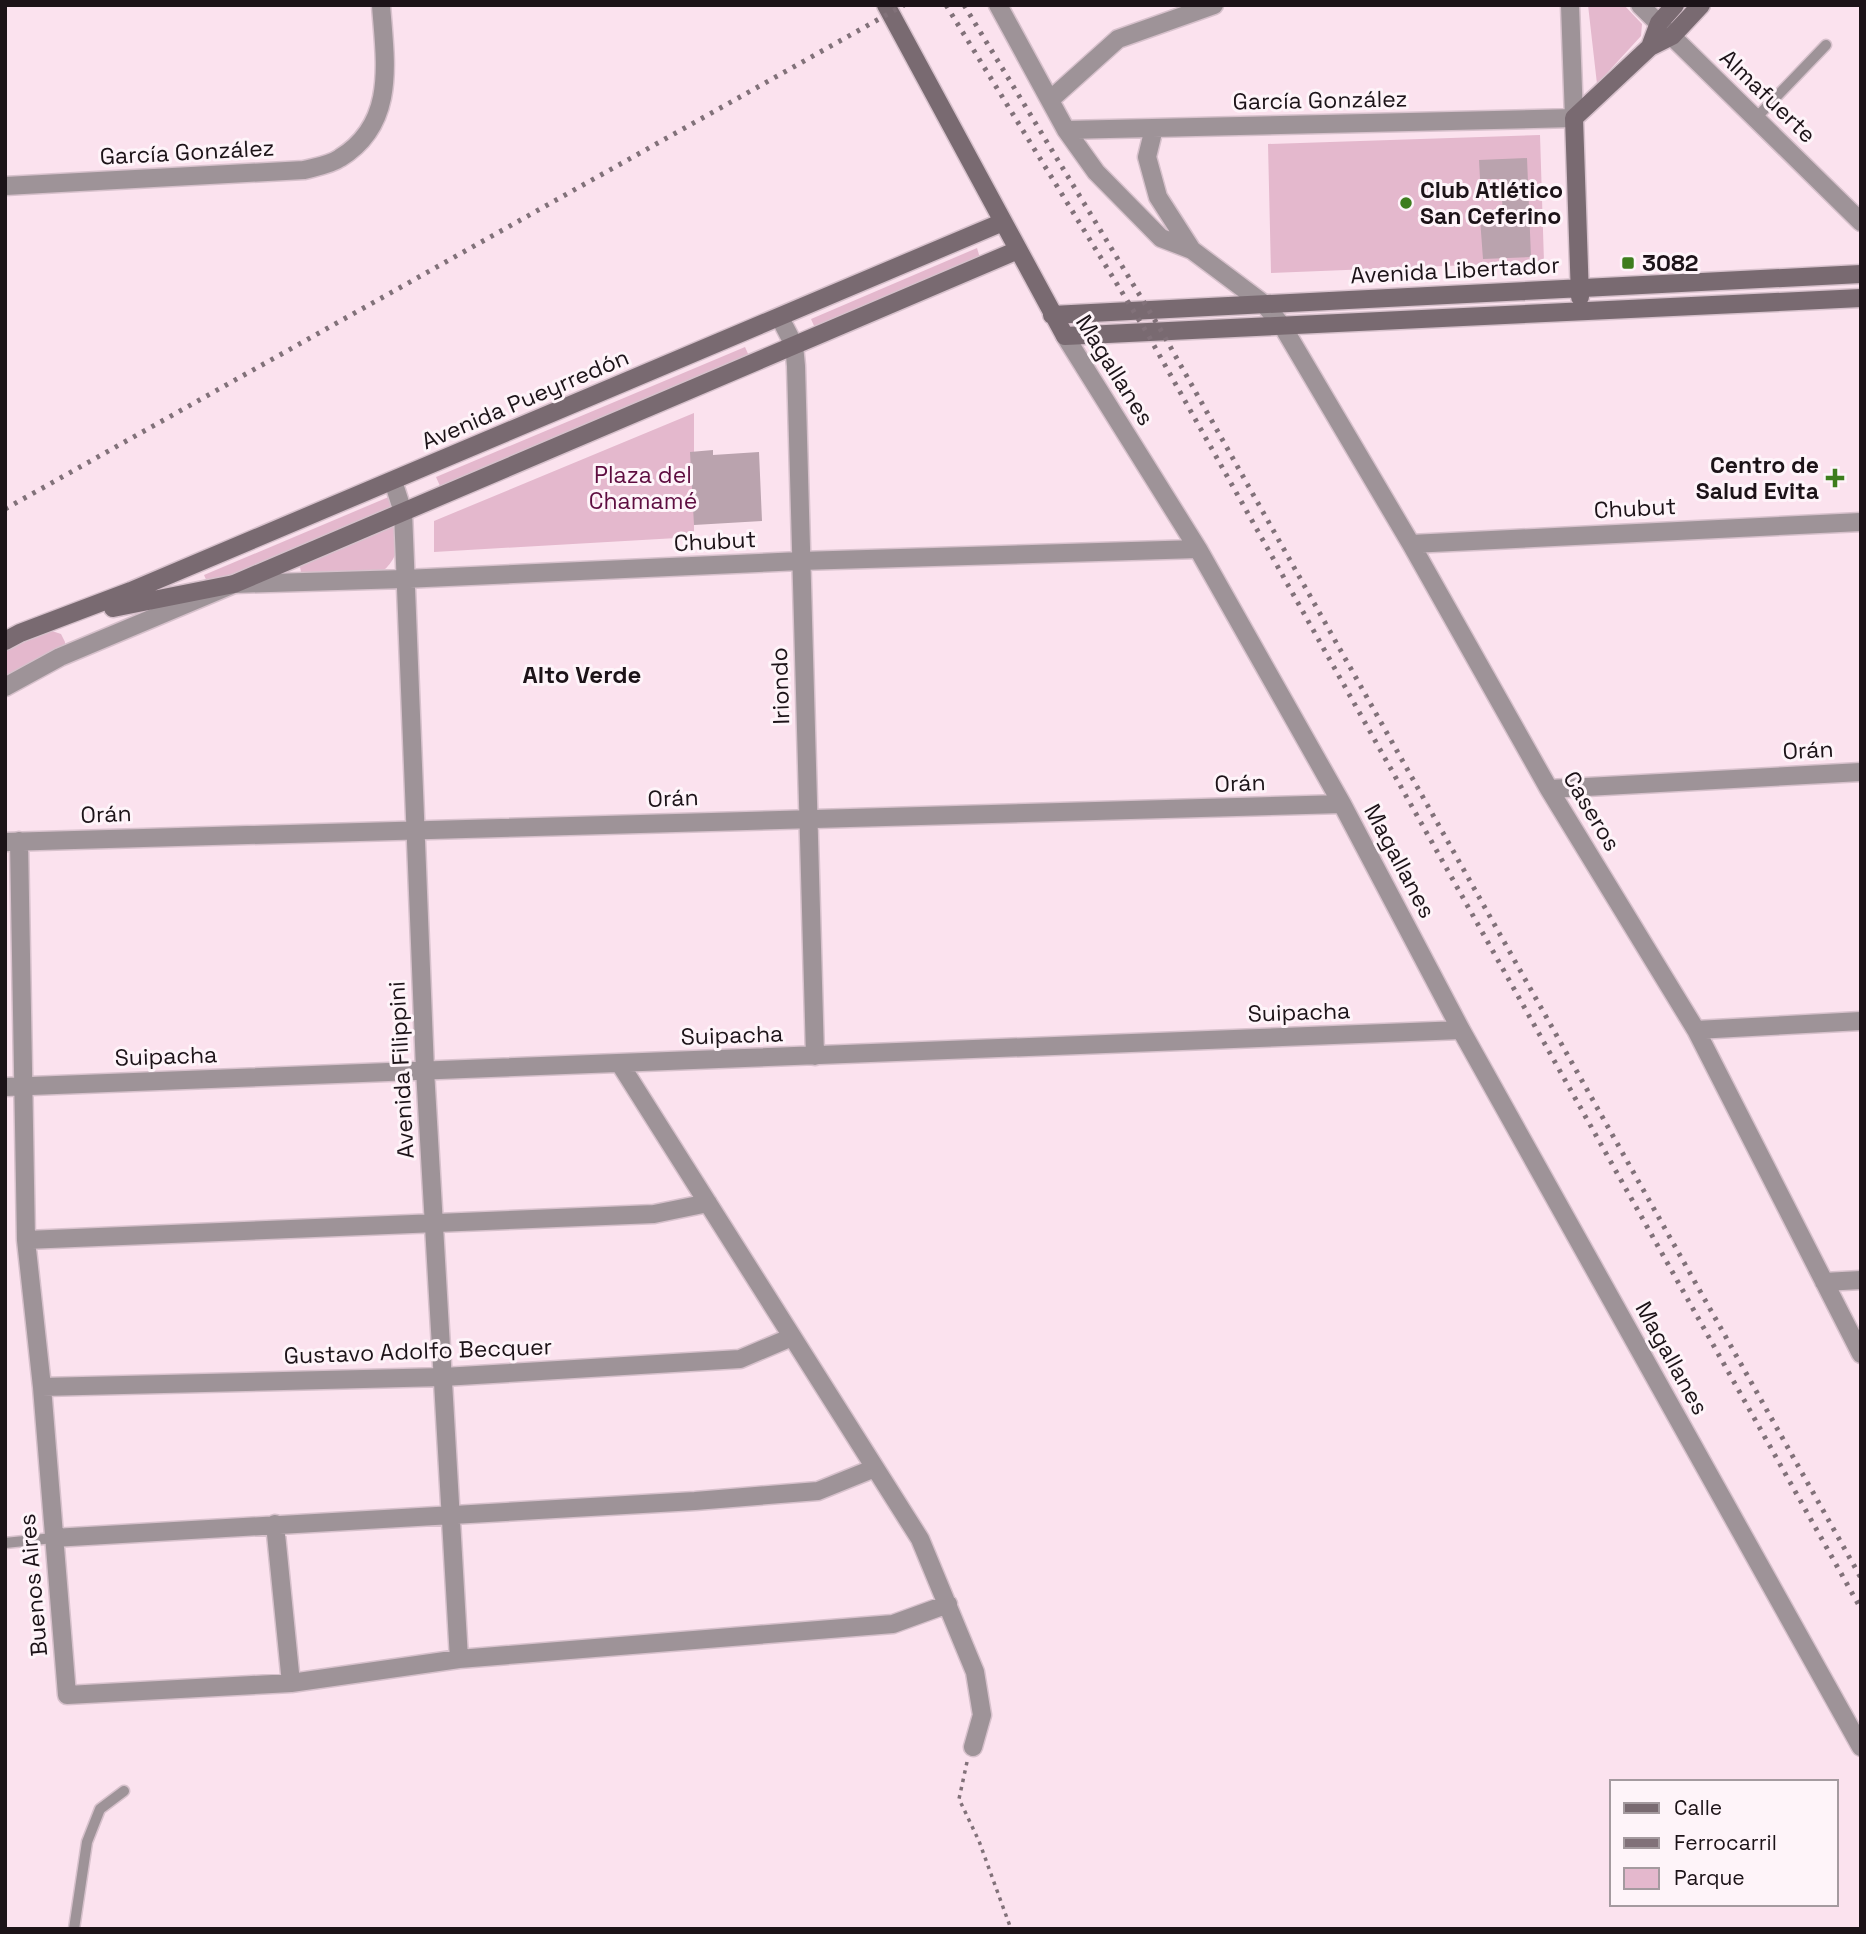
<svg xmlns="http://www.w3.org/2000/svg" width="1866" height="1934" font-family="'Space Grotesk',sans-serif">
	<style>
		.green { fill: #e4b8cd }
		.building { fill: #baa3ae }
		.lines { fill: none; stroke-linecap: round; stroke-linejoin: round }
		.lane-casing { stroke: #d7c1cc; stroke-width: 13 }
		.street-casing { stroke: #d7c1cc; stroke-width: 21 }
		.secondary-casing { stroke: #d7c1cc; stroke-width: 21 }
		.path { stroke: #817179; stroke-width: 3.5; stroke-dasharray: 3.5 5; stroke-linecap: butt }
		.lane { stroke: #9e9398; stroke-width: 10 }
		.street { stroke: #9e9398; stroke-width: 18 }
		.secondary { stroke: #796a71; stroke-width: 18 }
		.rail { stroke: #817179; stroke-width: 5; stroke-dasharray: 3.5 7; stroke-linecap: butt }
		.poi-dot { fill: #3d7d1d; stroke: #fef4f9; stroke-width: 2.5 }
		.labels { text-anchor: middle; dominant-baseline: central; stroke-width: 6; stroke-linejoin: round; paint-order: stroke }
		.street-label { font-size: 23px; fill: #1c1318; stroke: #fef4f9 }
		.poi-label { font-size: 23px; font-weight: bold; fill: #1c1318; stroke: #fef4f9; text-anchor: start }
		.park-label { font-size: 23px; fill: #5e0d40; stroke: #fef4f9 }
		.neighbourhood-label { font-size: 24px; font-weight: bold; fill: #1c1318; stroke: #fef4f9 }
	</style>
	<rect width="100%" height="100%" fill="#fbe2ee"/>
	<path class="green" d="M1588,5H1624L1642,24L1641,36L1597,84Z
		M1540,135L1544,262L1271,273L1268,144Z
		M977,248L980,258L815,328L811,319Z
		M745,347L749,356L440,486L436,477Z
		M694,413V537L434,552V521Z
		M391,496L395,506L208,584L204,575Z
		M394,524C404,542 395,565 378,574L308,575L301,572L300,567L303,560Z
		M52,631L61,634L65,642V650L5,682V650Z"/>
	<path class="building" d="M1527,158L1531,257L1483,259L1480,218L1503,217L1501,179H1480L1479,160Z
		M713,450V455L759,452L762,521L694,525L690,452Z"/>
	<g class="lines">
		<g class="lane-casing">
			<path id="lane" d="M1756,118L1826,45
				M5,1543L53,1538
				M74,1929L87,1842L100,1809L124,1791"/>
		</g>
		<g class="street-casing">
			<path id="street" d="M998,5L1066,130L1096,172L1161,238L1192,250
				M1640,5L1861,222
				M1050,100L1118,39L1214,5
				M1154,128L1147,157L1158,197L1192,250L1264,304L1283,327L1411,544L1549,789L1696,1030L1861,1354
				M1066,130L1574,118L1570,5
				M5,186L304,170C315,167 330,165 340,158C397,123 385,61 381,5
				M780,318L794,345L796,366L815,1056
				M1065,336L1198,549L1342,804L1461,1030L1861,1747
				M393,481L403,512L425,1070L459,1659
				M1411,544L1861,522
				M5,687L60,657L234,584L404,579L800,561L1198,549
				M1549,789L1861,772
				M19,841L26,1240L42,1387L67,1695L291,1683L459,1659L893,1624L948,1604
				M5,842L1342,804
				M1696,1030L1861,1021
				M620,1064L920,1539L975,1672L982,1715L973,1747
				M5,1087L1461,1030
				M26,1240L654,1214L708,1203
				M1824,1282L1861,1280
				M42,1387L443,1377L740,1359L792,1337
				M275,1524L291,1683
				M53,1538L695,1501L818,1491L875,1468"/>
		</g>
		<g class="secondary-casing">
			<path id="secondary" d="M886,5L1065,336L1861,298
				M1650,47L1659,23L1675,5
				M1580,297L1574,118L1650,47L1672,36L1701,5
				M1052,315L1861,274
				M113,608L234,584L1018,250
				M5,641L20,633L131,591L1003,222"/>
		</g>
		<path class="path" d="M967,1762L959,1799L979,1841L1011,1929"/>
		<use href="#lane" class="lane"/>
		<use href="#street" class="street"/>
		<use href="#secondary" class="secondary"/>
		<path class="rail" d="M946,5L1147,333L1861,1609
			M964,5L1162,332L1861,1578
			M5,509L904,5"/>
	</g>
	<g class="poi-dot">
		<circle cx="1406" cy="203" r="7"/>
		<rect x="1621" y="256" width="14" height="14" rx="3.5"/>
		<path d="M1831.5 467.5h7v7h7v7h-7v7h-7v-7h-7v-7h7z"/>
	</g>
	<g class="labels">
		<g class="street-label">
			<text transform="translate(1768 96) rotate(44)">Almafuerte</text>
			<text transform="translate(1320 100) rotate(-1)">García González</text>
			<text transform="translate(187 152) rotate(-3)">García González</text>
			<text transform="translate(1455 270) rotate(-3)">Avenida Libertador</text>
			<text transform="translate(1115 370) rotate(58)">Magallanes</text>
			<text transform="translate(525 399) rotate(-23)">Avenida Pueyrredón</text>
			<text transform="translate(1635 508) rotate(-3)">Chubut</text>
			<text transform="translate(715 541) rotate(-3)">Chubut</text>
			<text transform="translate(780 686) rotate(-92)">Iriondo</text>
			<text transform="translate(1808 750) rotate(-3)">Orán</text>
			<text transform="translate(1240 783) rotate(-2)">Orán</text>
			<text transform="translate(673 798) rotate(-2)">Orán</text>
			<text transform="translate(1592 811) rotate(59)">Caseros</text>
			<text transform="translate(106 814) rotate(-2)">Orán</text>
			<text transform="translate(1400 861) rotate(62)">Magallanes</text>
			<text transform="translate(1299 1012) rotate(-2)">Suipacha</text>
			<text transform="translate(732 1035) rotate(-2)">Suipacha</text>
			<text transform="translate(166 1056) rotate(-2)">Suipacha</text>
			<text transform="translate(401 1070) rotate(-93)">Avenida Filippini</text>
			<text transform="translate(418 1351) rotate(-2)">Gustavo Adolfo Becquer</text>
			<text transform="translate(1672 1358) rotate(61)">Magallanes</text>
			<text transform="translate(33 1585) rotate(-95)">Buenos Aires</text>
		</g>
		<g class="poi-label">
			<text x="1420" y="190">Club Atlético<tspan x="1420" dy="26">San Ceferino</tspan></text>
			<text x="1642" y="263">3082</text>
			<text x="1819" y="465" text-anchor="end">Centro de<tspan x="1819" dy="26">Salud Evita</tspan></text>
		</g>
		<g class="park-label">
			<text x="643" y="475">Plaza del<tspan x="643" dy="26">Chamamé</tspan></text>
		</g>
		<g class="neighbourhood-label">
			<text x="582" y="674">Alto Verde</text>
		</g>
	</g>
	<rect width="1866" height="1934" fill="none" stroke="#1c1318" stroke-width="14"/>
	<rect x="1610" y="1780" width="228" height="126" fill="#fef4f9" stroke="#a49a9f" stroke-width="2"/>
	<rect x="1624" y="1803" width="35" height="10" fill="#796a71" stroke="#a49a9f" stroke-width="2"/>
	<text x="1674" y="1815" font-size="21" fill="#1c1318">Calle</text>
	<rect x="1624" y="1838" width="35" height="10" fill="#817179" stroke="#a49a9f" stroke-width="2"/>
	<text x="1674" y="1850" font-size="21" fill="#1c1318">Ferrocarril</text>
	<rect x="1624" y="1868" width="35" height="21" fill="#e4b8cd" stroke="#a49a9f" stroke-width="2"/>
	<text x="1674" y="1885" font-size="21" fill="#1c1318">Parque</text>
</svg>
